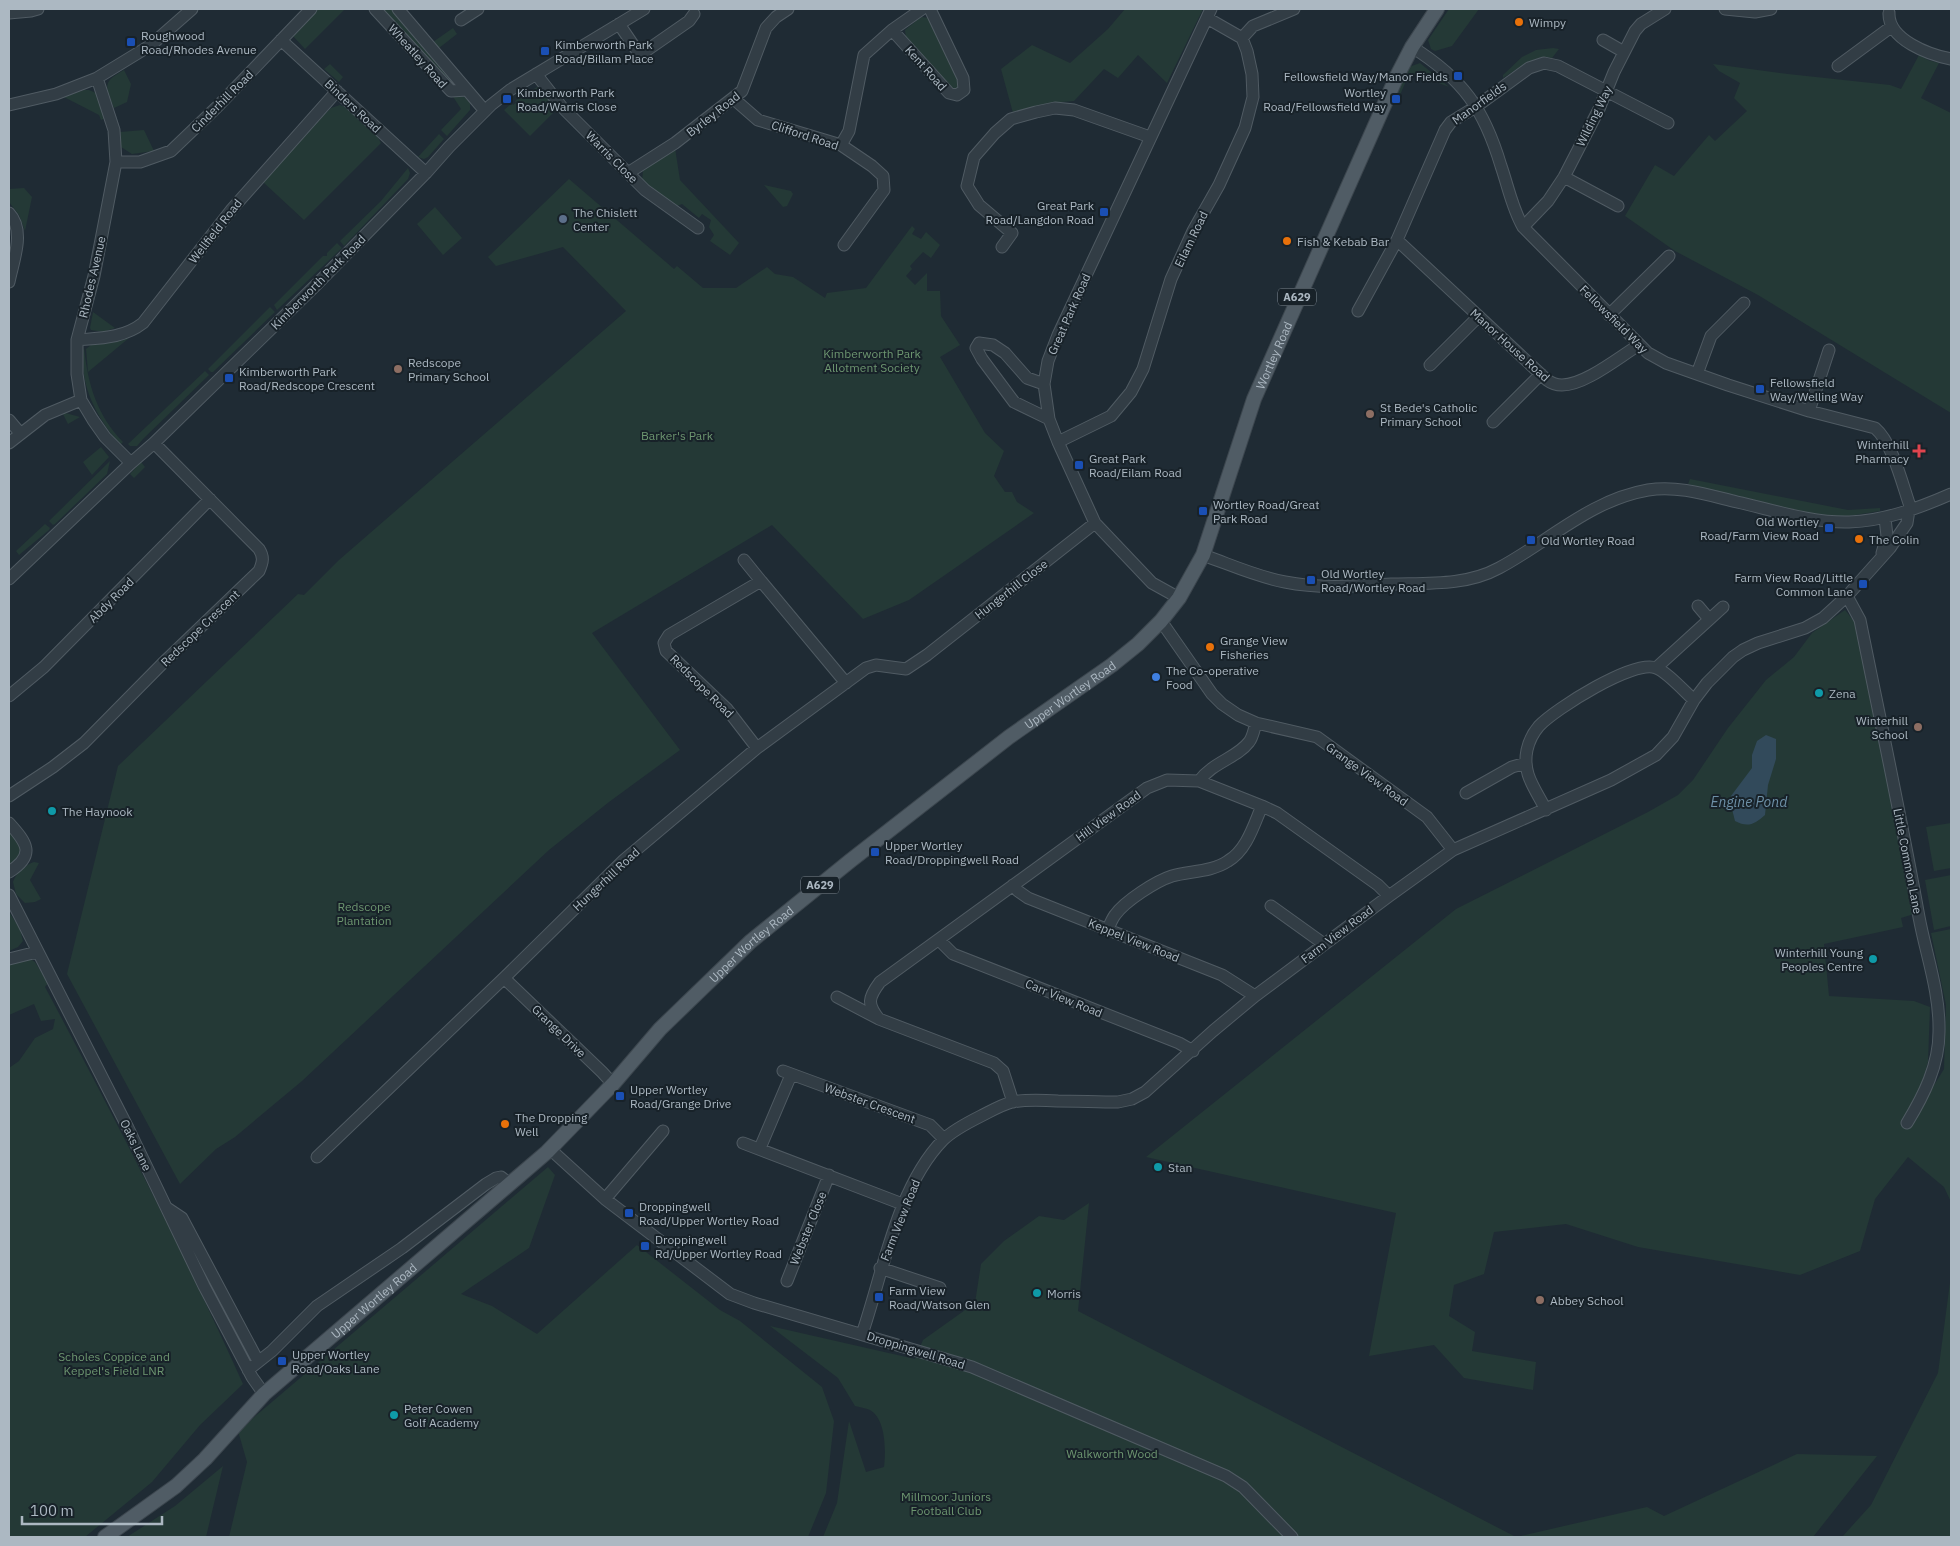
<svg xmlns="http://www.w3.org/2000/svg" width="1960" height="1546" font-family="'IBM Plex Sans',sans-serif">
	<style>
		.green { fill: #243936 }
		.water { fill: #324a5b }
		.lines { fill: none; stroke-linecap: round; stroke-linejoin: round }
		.minor-casing { stroke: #505b63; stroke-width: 13 }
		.major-casing { stroke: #3c464e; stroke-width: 16 }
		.minor { stroke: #323d45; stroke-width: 11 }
		.major { stroke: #505c65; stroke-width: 14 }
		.food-dot { fill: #e8710a; stroke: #182229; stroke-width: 2 }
		.transit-dot { fill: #1a4fb4; stroke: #182229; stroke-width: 2 }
		.service-dot { fill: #5c6f8a; stroke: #182229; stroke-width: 2 }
		.education-dot { fill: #8d6e63; stroke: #182229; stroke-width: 2 }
		.health-dot { fill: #e0444e; stroke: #182229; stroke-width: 2 }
		.shop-dot { fill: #3f7fe0; stroke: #182229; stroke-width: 2 }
		.culture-dot { fill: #0f9aa8; stroke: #182229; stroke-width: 2 }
		.labels { text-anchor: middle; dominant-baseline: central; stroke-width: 4; stroke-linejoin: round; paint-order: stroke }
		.shield { fill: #182229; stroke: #808b94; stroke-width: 1 }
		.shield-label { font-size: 11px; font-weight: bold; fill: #acb8c2 }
		.poi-label { font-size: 12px; fill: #acb8c2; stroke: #182229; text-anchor: start }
		.street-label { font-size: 12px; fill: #acb8c2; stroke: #182229 }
		.park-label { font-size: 12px; fill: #6d9670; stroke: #182229 }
		.water-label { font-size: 14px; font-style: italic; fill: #6d8fa6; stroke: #182229 }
	</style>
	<rect width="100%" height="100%" fill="#1f2b34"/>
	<path class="green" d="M315,9H345L305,49L293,36Z
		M382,9H393L456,85L453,86Z
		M1125,9H1203L1167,83L1138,55L1118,78L1104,69L1074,101L1049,103L1013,113L1001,69L1032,45L1070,63L1108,29Z
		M1449,9H1479L1452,46L1435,51L1431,49L1428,40Z
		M921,17L930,18L961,87L952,90L906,39L905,30Z
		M453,28L457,34L439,48L433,42Z
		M1553,48L1559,49L1552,58L1542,57L1528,62L1503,78V75L1522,57L1536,50Z
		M1919,55L1928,60L1939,63L1921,98L1951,113V413L1758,295L1675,251L1625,216L1655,165L1674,176L1709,135L1715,141L1747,111L1734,98L1740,83L1719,71L1713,64L1788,74L1890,85L1901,89Z
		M1420,63L1449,87L1431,80H1420L1415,75L1406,81L1400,95L1397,93L1409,67Z
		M330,64L343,77L339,82L324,69Z
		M124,70L131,84L127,102L114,108C105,86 102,82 124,70Z
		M537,87L542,88L557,109L530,136L504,110L512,103L513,105L516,103L515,101Z
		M84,90H89L96,93L106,118L101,120L99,115L64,97Z
		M462,94L470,103V110L447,136L441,130L461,109L452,95Z
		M340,105L345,107L377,136L381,143L304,220L263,182L322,117L331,108Z
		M144,130L154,151L132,154L121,147L120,132Z
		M439,134L444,139L428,157L424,159L418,157Z
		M675,148L680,180L739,243L730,255L710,241L714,235L709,227L711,220L702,214L699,218L682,204L675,207L642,181L643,171Z
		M408,168L410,173L408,179L344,246L340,241L381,201Z
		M569,179L674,269L677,266L703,288H736L767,267L775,274L793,277L825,298L827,293L866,288L912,226L915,229L912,234L921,239L926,232L940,245L931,258L923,252L910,266L912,269L906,276L915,285L927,273V291H940L941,316L960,345L940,357L985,433L1004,451L994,476L1005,492H1012L1017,502L1034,513L909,600L863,619L772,525L592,633L680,750L609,802L549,850L302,1081L235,1137L216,1149L180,1184L67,974L118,766L298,594L304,595L339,560L626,311L563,247L496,266L488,257Z
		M764,185L791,191L793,194L787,206L783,207Z
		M24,188L32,197L25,231L19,215L9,202V189Z
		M435,207L462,238L443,255L417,224Z
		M337,243L342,248L277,310L274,305L323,256H327V253Z
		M270,307L275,312L213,372H211L208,369Z
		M93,312L115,328L103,332L91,330L90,328Z
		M129,338L88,372L86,349L91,345L110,343Z
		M84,348C88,385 97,415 123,442L120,445C101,422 86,398 83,368C82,361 81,354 84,348Z
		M205,371L209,375L144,438L137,446H130L128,444Z
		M62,412L80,417L68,424Z
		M101,447L109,457L92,475L83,462Z
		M110,461L107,474L55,524L53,525L49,521Z
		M141,462L145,467L134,478L130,474Z
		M1690,479L1848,510L1880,508V511L1849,516H1827L1804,512L1688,484Z
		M45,524L50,528L49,530L19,555L16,551Z
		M1845,610L1862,631L1914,914L1901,918L1903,927L1824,944L1829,996L1914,1001L1930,1007L1928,1062L1910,1124L1944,1069L1946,1005L1931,933L1951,929V1202L1944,1187L1908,1157L1875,1199L1860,1251L1800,1275L1638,1247L1566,1224L1494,1232L1484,1274L1454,1285L1449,1316L1475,1332L1472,1351L1536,1362L1533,1390L1464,1378L1434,1345L1369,1356L1396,1213L1146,1157L1456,909L1648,812L1678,795L1693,780L1728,728L1766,680L1794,657L1812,633Z
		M1951,823V868L1934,871L1926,827Z
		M9,829L18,838L22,852L14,862L9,865Z
		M34,862L39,863L30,880L41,899L35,902L25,903L16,894L13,882C16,873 25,865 34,862Z
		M1951,875V926L1934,930L1925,880Z
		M9,912L20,929L23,941L18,947L9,951Z
		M29,958L35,962L48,983L45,987C115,1118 182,1249 243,1384L200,1425L152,1482L85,1537H9V1068L19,1061L35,1038L53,1029L55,1019L41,1021L34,1004L9,1015V962Z
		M548,1167L555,1175L529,1248L461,1294L492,1306L537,1334L637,1245L720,1310L740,1321L822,1387L834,1421L826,1493L808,1537H229L247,1462L238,1431Z
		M1089,1203L1078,1311L1516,1537L1647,1507L1664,1516L1797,1454L1877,1456L1813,1537H823L837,1503L849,1421L866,1472L884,1467C886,1451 886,1419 870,1410C866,1408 859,1407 855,1406L838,1378L770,1326L915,1359L923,1340L975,1303L981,1264L1004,1241L1039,1216L1064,1220Z
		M1951,1275V1537H1842L1871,1505L1938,1373Z
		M223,1466L206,1537H127L175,1506Z"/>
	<path class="water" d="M1766,735L1776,739V759L1768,785L1765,815C1755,824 1748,828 1735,821L1732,809L1731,796L1752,768V755L1757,741Z"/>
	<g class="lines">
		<g class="minor-casing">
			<path id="minor" d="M375,9L451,91L467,90
				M398,9L485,111
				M1725,9L1755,12L1771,9
				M9,13L31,11L38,9
				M1889,13C1888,40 1930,55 1951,59
				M461,20L478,9
				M619,24L640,55L689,21L694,14
				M892,30L949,93L957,95L964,90L963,78L930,9
				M1242,38L1253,26L1294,9
				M281,40L426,173
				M1603,40L1624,52
				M1412,47C1463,79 1484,109 1501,166C1508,186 1512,208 1523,227L1648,353L1666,363L1728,385L1809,411L1875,428C1893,443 1903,487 1911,509
				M1838,66L1891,27
				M536,74L561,106L645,190L698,228
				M97,78L114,130L116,162L94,276L77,340V374L81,400L93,420L105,437L131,463
				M734,99L758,120L841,145L872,166L883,176L884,190L844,245
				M9,105L56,94L97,78L151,45L192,9
				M841,145L849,131L864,55L892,30L922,9
				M116,162H140L171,151L218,106L311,9
				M628,173L675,143L742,91L766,28L776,17L788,9
				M1564,177L1618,206
				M9,213C26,231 13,261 9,282
				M1523,227L1548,201L1564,177L1599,109L1614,72L1635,31L1641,24L1665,9
				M1397,240L1547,380C1551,383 1556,385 1562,385C1585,385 1619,357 1639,345
				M1002,247L1012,233L979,205L967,186L974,157L995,133L1011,119L1036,112L1055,108L1074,110L1150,137
				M1358,311L1397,240L1445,130L1451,122L1477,106L1529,68L1544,63L1558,66L1668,123
				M1609,315L1669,256
				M77,340C101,338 124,338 143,323L232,209L337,91
				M1430,365L1478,317
				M1697,374L1711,336L1744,303
				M1044,384L1027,378L1005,353L993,345L979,343L976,348L982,359L1014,402L1049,419
				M1809,411L1829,350
				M9,420L20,433
				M1493,422L1541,374
				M1058,442L1111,416L1131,392L1143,369L1171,279L1193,231L1219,185L1245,128L1253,97L1252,74L1247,51L1242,38L1207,18
				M9,443L45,415L81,400
				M1882,553L1887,536L1885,518
				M1203,555C1229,564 1257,577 1285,582C1320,589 1356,586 1391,584C1427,583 1466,586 1499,568C1548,542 1590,500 1648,490C1678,485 1708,495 1737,502C1773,510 1812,523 1849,522C1884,521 1919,508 1951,494
				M744,560L761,581
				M9,579L131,463L154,443L316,285L426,173L449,147L491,105L510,90L644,9
				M1847,596L1860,620C1880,719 1901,817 1919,917C1926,955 1940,992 1939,1032C1939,1065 1924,1095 1907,1123
				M1179,598L1152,583L1095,523L1058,442L1049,419L1044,384L1048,361L1058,335L1211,9
				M1698,606L1709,619
				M1161,621L1212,694L1222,704L1238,715L1256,723L1317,737L1427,817L1453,850
				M1656,668L1723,607
				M9,696L44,667L210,499
				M757,748L727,709L666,651L664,643L669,635L761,581L846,683
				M1199,781C1213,762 1237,758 1249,742C1253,737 1254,729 1256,723
				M1466,793L1512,767L1526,763
				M9,796L53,767L84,743L162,664L259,571C263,562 264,557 259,549L154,443
				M1546,810C1535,788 1522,774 1527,750C1529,741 1533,733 1539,726C1555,709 1634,659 1656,668C1666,671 1685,692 1694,700
				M9,823C27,843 36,855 9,872
				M1013,885L1018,891L1028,898L1222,975L1255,996
				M9,895L128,1128L204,1286L252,1377L264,1394
				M1271,906L1324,944
				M1108,929C1110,924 1112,919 1115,915C1125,901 1156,881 1172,876C1190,871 1212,872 1228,861C1247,850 1254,824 1262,806
				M939,940L953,954L1179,1043L1193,1051
				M9,959L37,952
				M504,978L602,1072L613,1084
				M837,997L879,1019L994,1063L1003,1071L1013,1102
				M879,1019C867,1004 868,998 880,982L1147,788L1167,780L1199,781L1262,806L1277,813L1378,885L1389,896
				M783,1071L930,1125L944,1139
				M743,1143L905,1205
				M760,1148L791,1075
				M550,1149L605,1199L730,1294L754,1303L972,1367L1226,1476L1243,1487L1292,1537
				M317,1157L504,978L624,860L757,748L866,668L876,665L906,669L927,655L1095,523
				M605,1199L663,1131
				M167,1208L182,1218L258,1361
				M880,1268L940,1288
				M787,1281L829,1175
				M862,1334C883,1273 897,1187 943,1140C953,1130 969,1122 981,1116C991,1111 1001,1105 1012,1102C1027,1099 1043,1100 1058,1101C1078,1101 1098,1102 1118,1102L1132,1099L1145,1092L1213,1031L1255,996L1389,896L1453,850L1611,780L1656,755L1673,737L1694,700L1707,683L1733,657L1743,650L1758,643L1805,628L1823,618L1847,596L1890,548L1907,523L1909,510
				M248,1370L272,1351L317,1306L402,1248L486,1184L496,1178L501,1177L510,1184"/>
		</g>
		<g class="major-casing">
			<g id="major">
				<path id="s1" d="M105,1537L176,1486L205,1459L264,1394L547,1152L613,1084L660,1029L750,942L850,861L1009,737L1112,665L1138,644L1161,621L1179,598L1203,555L1254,399L1397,76L1412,47L1437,9"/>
			</g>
		</g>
		<use href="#minor" class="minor"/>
		<use href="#major" class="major"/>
	</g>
	<g class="food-dot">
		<circle cx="1519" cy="22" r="5"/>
		<circle cx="1287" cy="241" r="5"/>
		<circle cx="1859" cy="539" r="5"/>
		<circle cx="1210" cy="647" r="5"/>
		<circle cx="505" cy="1124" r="5"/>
	</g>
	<g class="transit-dot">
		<rect x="126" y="37" width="10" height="10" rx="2.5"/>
		<rect x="540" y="46" width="10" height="10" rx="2.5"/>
		<rect x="1453" y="71" width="10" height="10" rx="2.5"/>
		<rect x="502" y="94" width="10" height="10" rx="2.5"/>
		<rect x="1391" y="94" width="10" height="10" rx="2.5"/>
		<rect x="1099" y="207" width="10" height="10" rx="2.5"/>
		<rect x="224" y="373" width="10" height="10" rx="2.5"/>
		<rect x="1755" y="384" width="10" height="10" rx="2.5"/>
		<rect x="1074" y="460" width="10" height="10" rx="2.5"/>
		<rect x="1198" y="506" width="10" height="10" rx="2.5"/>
		<rect x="1824" y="523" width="10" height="10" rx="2.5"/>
		<rect x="1526" y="535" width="10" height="10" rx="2.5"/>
		<rect x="1306" y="575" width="10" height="10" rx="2.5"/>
		<rect x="1858" y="579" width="10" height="10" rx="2.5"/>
		<rect x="870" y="847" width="10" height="10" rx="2.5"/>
		<rect x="615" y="1091" width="10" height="10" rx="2.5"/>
		<rect x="624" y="1208" width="10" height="10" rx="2.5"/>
		<rect x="640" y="1241" width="10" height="10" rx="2.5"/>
		<rect x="874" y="1292" width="10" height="10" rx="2.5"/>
		<rect x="277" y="1356" width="10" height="10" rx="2.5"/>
	</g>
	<circle class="service-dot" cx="563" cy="219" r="5"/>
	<g class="education-dot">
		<circle cx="398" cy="369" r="5"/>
		<circle cx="1370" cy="414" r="5"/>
		<circle cx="1918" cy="727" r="5"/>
		<circle cx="1540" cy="1300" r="5"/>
	</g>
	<path class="health-dot" d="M1916.5 443.5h5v5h5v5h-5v5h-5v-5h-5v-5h5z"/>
	<circle class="shop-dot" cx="1156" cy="677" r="5"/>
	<g class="culture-dot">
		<circle cx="1819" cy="693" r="5"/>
		<circle cx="52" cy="811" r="5"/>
		<circle cx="1873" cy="959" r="5"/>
		<circle cx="1158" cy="1167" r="5"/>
		<circle cx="1037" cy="1293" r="5"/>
		<circle cx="394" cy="1415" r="5"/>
	</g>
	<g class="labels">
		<g class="shield">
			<rect x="1278" y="288.5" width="38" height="17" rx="4"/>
			<rect x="801" y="876.5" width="38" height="17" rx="4"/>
		</g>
		<g class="shield-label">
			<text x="1297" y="297">A629</text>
			<text x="820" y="885">A629</text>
		</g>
		<g class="poi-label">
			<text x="1529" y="22">Wimpy</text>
			<text x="141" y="35">Roughwood<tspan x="141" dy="14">Road/Rhodes Avenue</tspan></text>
			<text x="555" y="44">Kimberworth Park<tspan x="555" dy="14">Road/Billam Place</tspan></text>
			<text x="1448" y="76" text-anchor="end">Fellowsfield Way/Manor Fields</text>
			<text x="517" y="92">Kimberworth Park<tspan x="517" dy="14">Road/Warris Close</tspan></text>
			<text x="1386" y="92" text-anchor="end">Wortley<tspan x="1386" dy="14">Road/Fellowsfield Way</tspan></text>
			<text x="1094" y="205" text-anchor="end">Great Park<tspan x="1094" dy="14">Road/Langdon Road</tspan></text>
			<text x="573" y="212">The Chislett<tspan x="573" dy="14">Center</tspan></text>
			<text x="1297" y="241">Fish &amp; Kebab Bar</text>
			<text x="408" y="362">Redscope<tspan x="408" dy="14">Primary School</tspan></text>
			<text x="239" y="371">Kimberworth Park<tspan x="239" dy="14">Road/Redscope Crescent</tspan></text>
			<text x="1770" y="382">Fellowsfield<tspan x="1770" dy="14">Way/Welling Way</tspan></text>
			<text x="1380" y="407">St Bede's Catholic<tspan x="1380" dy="14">Primary School</tspan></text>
			<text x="1909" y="444" text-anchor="end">Winterhill<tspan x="1909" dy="14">Pharmacy</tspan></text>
			<text x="1089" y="458">Great Park<tspan x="1089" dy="14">Road/Eilam Road</tspan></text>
			<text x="1213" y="504">Wortley Road/Great<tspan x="1213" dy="14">Park Road</tspan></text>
			<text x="1819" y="521" text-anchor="end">Old Wortley<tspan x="1819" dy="14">Road/Farm View Road</tspan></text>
			<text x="1869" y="539">The Colin</text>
			<text x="1541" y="540">Old Wortley Road</text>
			<text x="1321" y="573">Old Wortley<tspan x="1321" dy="14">Road/Wortley Road</tspan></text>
			<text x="1853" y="577" text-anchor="end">Farm View Road/Little<tspan x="1853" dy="14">Common Lane</tspan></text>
			<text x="1220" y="640">Grange View<tspan x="1220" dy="14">Fisheries</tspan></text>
			<text x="1166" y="670">The Co-operative<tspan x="1166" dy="14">Food</tspan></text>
			<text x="1829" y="693">Zena</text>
			<text x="1908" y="720" text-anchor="end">Winterhill<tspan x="1908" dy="14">School</tspan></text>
			<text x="62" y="811">The Haynook</text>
			<text x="885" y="845">Upper Wortley<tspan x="885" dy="14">Road/Droppingwell Road</tspan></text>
			<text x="1863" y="952" text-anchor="end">Winterhill Young<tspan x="1863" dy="14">Peoples Centre</tspan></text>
			<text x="630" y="1089">Upper Wortley<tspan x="630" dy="14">Road/Grange Drive</tspan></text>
			<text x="515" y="1117">The Dropping<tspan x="515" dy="14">Well</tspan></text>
			<text x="1168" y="1167">Stan</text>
			<text x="639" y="1206">Droppingwell<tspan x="639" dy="14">Road/Upper Wortley Road</tspan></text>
			<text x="655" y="1239">Droppingwell<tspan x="655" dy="14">Rd/Upper Wortley Road</tspan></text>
			<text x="889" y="1290">Farm View<tspan x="889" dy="14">Road/Watson Glen</tspan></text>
			<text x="1047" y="1293">Morris</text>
			<text x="1550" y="1300">Abbey School</text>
			<text x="292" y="1354">Upper Wortley<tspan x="292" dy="14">Road/Oaks Lane</tspan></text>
			<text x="404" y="1408">Peter Cowen<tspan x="404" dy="14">Golf Academy</tspan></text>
		</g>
		<g class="street-label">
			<text transform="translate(418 56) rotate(48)">Wheatley Road</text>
			<text transform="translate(926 68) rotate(48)">Kent Road</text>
			<text transform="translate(222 101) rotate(-45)">Cinderhill Road</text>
			<text transform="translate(1479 103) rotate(-36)">Manorfields</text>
			<text transform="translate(353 106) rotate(43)">Binders Road</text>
			<text transform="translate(713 114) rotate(-38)">Byrley Road</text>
			<text transform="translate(1594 116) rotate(-64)">Wilding Way</text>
			<text transform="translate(805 135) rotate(18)">Clifford Road</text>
			<text transform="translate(612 157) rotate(45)">Warris Close</text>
			<text transform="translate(215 231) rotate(-52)">Wellfield Road</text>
			<text transform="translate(1191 239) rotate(-64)">Eilam Road</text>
			<text transform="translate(92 277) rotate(-77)">Rhodes Avenue</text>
			<text transform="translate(318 282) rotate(-45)">Kimberworth Park Road</text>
			<text transform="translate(1069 314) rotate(-66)">Great Park Road</text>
			<text transform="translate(1614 319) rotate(45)">Fellowsfield Way</text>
			<text transform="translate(1510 345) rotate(42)">Manor House Road</text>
			<text stroke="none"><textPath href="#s1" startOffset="1692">Wortley Road</textPath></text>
			<text transform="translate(1011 589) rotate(-38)">Hungerhill Close</text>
			<text transform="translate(111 600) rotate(-45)">Abdy Road</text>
			<text transform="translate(200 628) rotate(-44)">Redscope Crescent</text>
			<text transform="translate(702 686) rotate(45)">Redscope Road</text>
			<text stroke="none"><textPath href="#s1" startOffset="1284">Upper Wortley Road</textPath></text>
			<text transform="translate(1367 774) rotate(36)">Grange View Road</text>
			<text transform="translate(1108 816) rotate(-36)">Hill View Road</text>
			<text transform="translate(1908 861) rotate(79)">Little Common Lane</text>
			<text transform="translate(606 879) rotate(-43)">Hungerhill Road</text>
			<text transform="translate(1337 934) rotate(-37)">Farm View Road</text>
			<text transform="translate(1134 940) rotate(22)">Keppel View Road</text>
			<text stroke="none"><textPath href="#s1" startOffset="879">Upper Wortley Road</textPath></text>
			<text transform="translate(1064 998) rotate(22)">Carr View Road</text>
			<text transform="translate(559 1031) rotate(44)">Grange Drive</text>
			<text transform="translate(870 1103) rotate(20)">Webster Crescent</text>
			<text transform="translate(136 1145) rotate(64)">Oaks Lane</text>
			<text transform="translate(900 1220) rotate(-68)">Farm View Road</text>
			<text transform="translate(808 1228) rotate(-68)">Webster Close</text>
			<text stroke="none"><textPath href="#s1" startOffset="359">Upper Wortley Road</textPath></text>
			<text transform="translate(916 1350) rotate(17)">Droppingwell Road</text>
		</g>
		<g class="park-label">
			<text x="872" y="353">Kimberworth Park<tspan x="872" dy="14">Allotment Society</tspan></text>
			<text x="677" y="435">Barker's Park</text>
			<text x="364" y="906">Redscope<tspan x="364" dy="14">Plantation</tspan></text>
			<text x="114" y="1356">Scholes Coppice and<tspan x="114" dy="14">Keppel's Field LNR</tspan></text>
			<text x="1112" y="1453">Walkworth Wood</text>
			<text x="946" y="1496">Millmoor Juniors<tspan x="946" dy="14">Football Club</tspan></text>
		</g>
		<g class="water-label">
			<text x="1749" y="802">Engine Pond</text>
		</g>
	</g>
	<rect width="1960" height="1546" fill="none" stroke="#acb8c2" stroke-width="20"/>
	<path d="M22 1516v8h140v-8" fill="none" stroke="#acb8c2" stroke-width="2.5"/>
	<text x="30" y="1516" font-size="15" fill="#acb8c2" stroke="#182229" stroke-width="4" paint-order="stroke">100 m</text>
</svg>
